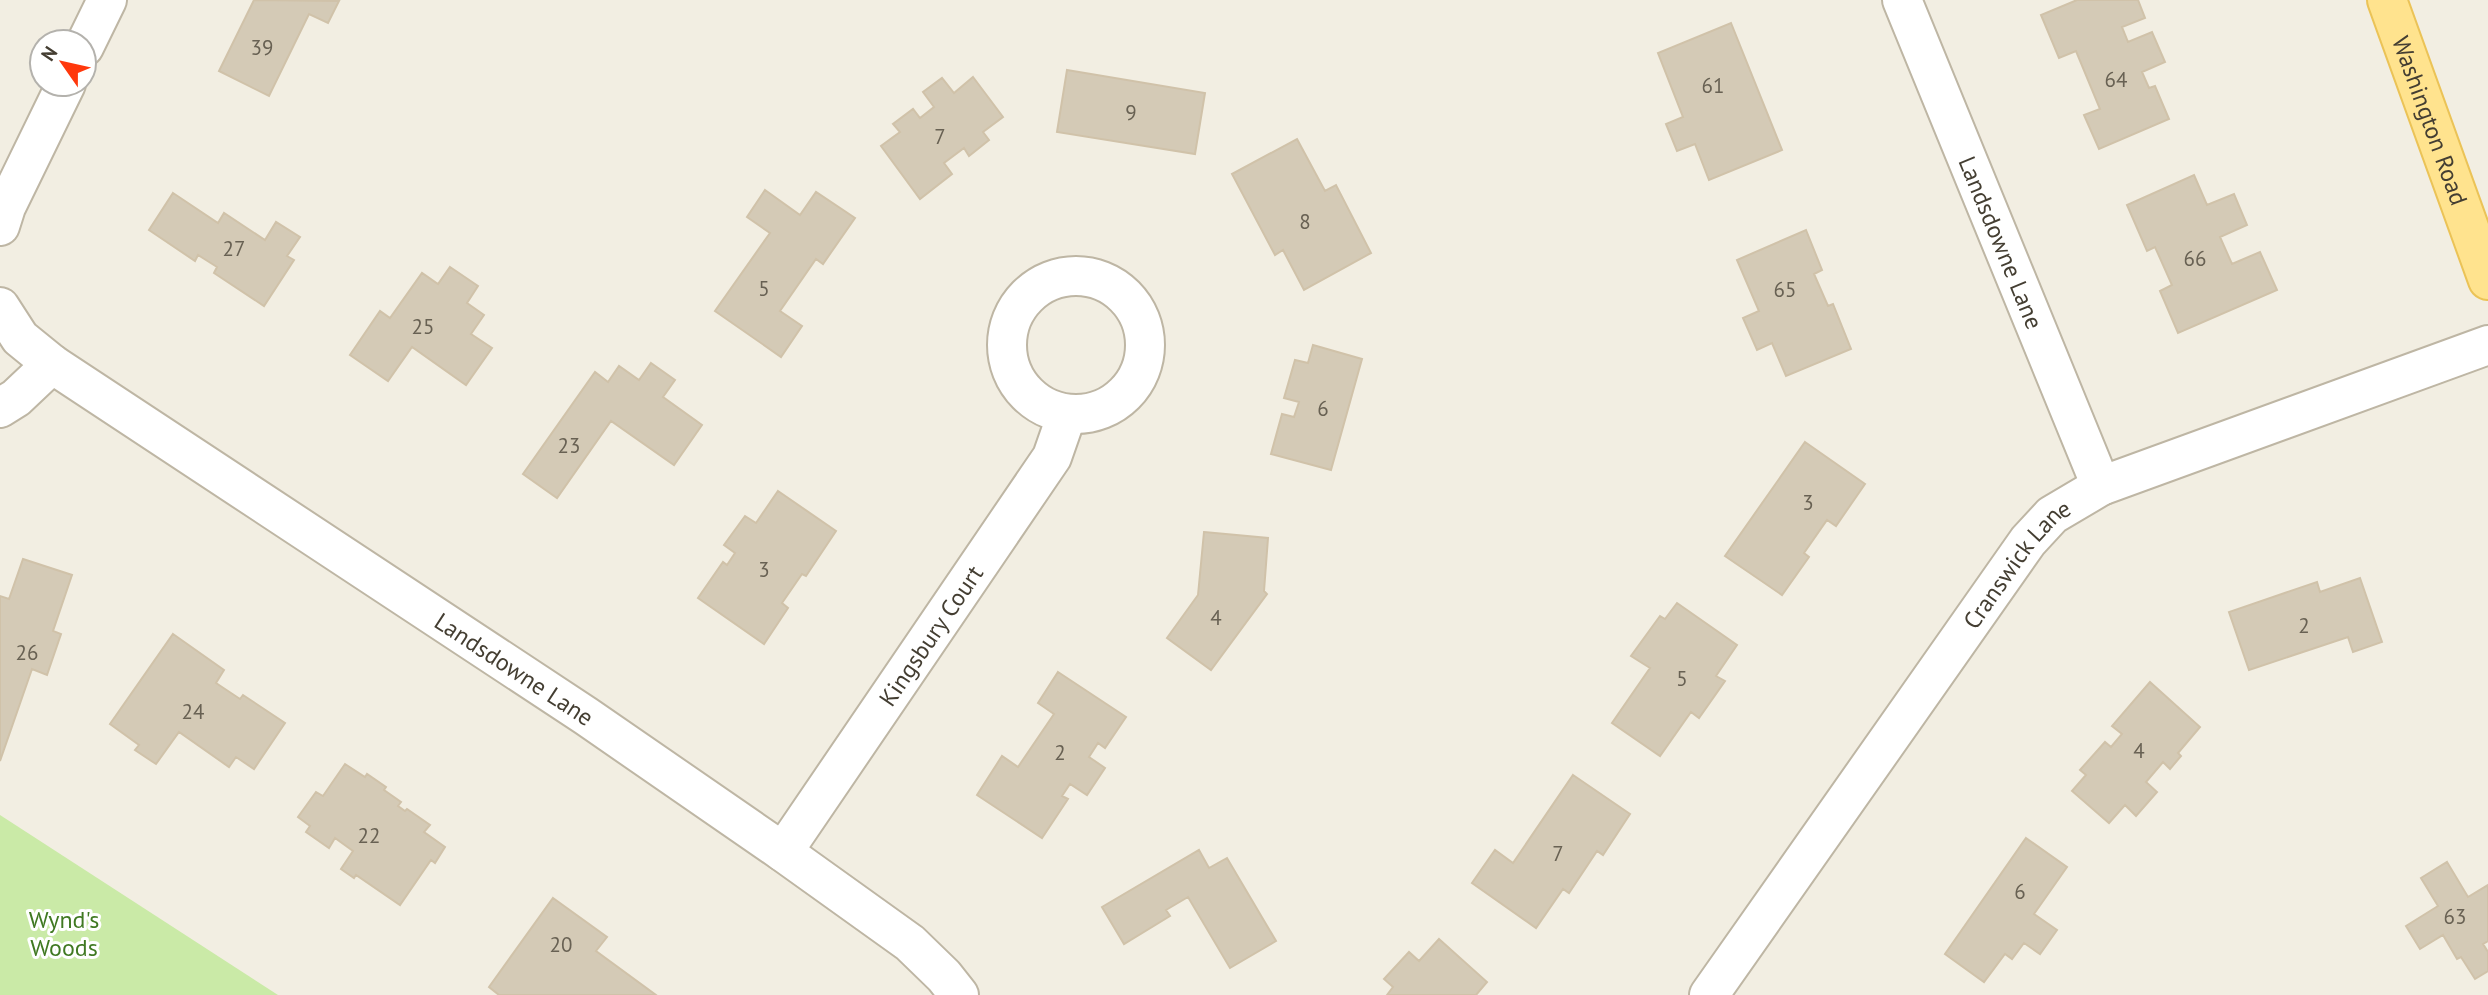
<svg xmlns="http://www.w3.org/2000/svg" width="2488" height="995" font-family="'PT Sans',sans-serif">
	<style>
		.green { fill: #caeaa7 }
		.building { fill: #d4cab6; stroke: #d0c2a9; stroke-width: 2 }
		.lines { fill: none; stroke-linecap: round; stroke-linejoin: round }
		.street-casing { stroke: #beb6a4; stroke-width: 42 }
		.primary-casing { stroke: #ebc357; stroke-width: 42 }
		.street { stroke: #fff; stroke-width: 38 }
		.primary { stroke: #ffe38e; stroke-width: 38 }
		.labels { text-anchor: middle; dominant-baseline: central; stroke-width: 6; stroke-linejoin: round; paint-order: stroke }
		.number-label { font-size: 21px; fill: #686153 }
		.street-label { font-size: 24px; fill: #443e32; stroke: #fff }
		.park-label { font-size: 24px; fill: #407922; stroke: #fff }
	</style>
	<rect width="100%" height="100%" fill="#f2eee2"/>
	<path class="green" d="M0,815L278,995H0Z"/>
	<path class="building" d="M254,0L339,1L328,23L309,14L269,96L219,71Z
		M2077,0H2138L2145,18L2122,27L2128,42L2152,32L2165,62L2142,72L2149,88L2155,86L2169,119L2099,149L2084,115L2100,109L2076,51L2059,58L2041,15Z
		M1731,23L1782,150L1709,180L1695,144L1677,151L1666,124L1683,117L1658,53Z
		M1067,70L1205,93L1195,154L1057,132Z
		M973,77L1003,117L983,132L989,140L969,156L964,148L944,163L952,174L920,199L881,146L900,132L893,124L913,109L920,118L934,107L923,92L942,78L954,93Z
		M1297,139L1325,191L1336,185L1371,253L1304,290L1283,250L1275,255L1232,174Z
		M2194,175L2207,205L2234,194L2247,225L2220,237L2232,264L2260,252L2277,290L2178,333L2160,291L2172,285L2155,247L2147,251L2127,205Z
		M765,190L800,215L816,192L855,218L823,264L816,259L780,311L802,326L781,357L715,311L770,233L747,217Z
		M173,193L218,223L224,213L265,240L276,222L300,237L287,256L294,260L264,306L214,273L217,267L198,255L195,261L149,230Z
		M1806,230L1822,270L1814,274L1828,306L1833,304L1851,349L1786,376L1772,343L1757,350L1743,318L1759,311L1737,260Z
		M450,267L478,286L467,303L484,315L471,334L492,348L466,385L412,347L388,381L350,355L380,311L390,318L422,273L438,284Z
		M1313,345L1362,359L1331,470L1271,454L1282,414L1294,417L1299,402L1284,398L1295,360L1308,363Z
		M651,363L675,380L663,397L702,425L674,465L611,421L557,498L523,474L595,372L608,382L619,366L639,380Z
		M1805,442L1865,484L1836,526L1827,520L1804,553L1809,557L1782,595L1725,556Z
		M778,491L836,531L806,576L802,574L782,603L788,608L764,644L698,598L723,562L727,565L735,553L724,545L745,516L756,523Z
		M1204,532L1268,538L1264,591L1267,594L1211,670L1167,638L1198,595Z
		M23,559L72,575L53,631L61,634L47,675L32,669L0,761V596L9,599Z
		M2360,578L2382,642L2353,652L2348,637L2249,670L2229,612L2317,582L2320,592Z
		M1677,603L1737,645L1716,676L1725,681L1699,718L1691,712L1660,756L1612,723L1650,668L1631,656L1660,616L1665,619Z
		M173,634L224,670L216,683L240,699L243,695L285,723L254,769L236,757L229,767L179,732L156,764L135,750L139,745L110,724Z
		M1058,672L1126,717L1105,748L1098,743L1089,757L1105,768L1087,795L1070,784L1062,796L1068,799L1042,838L977,795L1002,756L1018,767L1054,714L1038,703Z
		M2150,682L2200,727L2178,753L2181,756L2170,769L2163,762L2146,782L2157,792L2136,816L2125,805L2109,823L2072,791L2086,775L2080,770L2105,742L2111,747L2122,734L2112,726Z
		M345,764L365,777L367,774L386,787L384,790L401,802L398,806L405,811L407,809L430,825L424,832L445,847L435,863L431,860L400,905L356,875L354,878L341,869L353,851L335,838L329,848L306,832L310,826L298,817L316,792L323,796Z
		M1573,775L1630,814L1603,855L1597,851L1569,893L1563,889L1536,928L1472,883L1495,850L1513,863Z
		M2026,838L2067,867L2034,914L2057,930L2040,954L2024,943L2012,959L2005,954L1984,982L1945,954Z
		M1199,850L1209,868L1227,858L1276,941L1230,968L1188,897L1166,910L1170,916L1124,944L1102,907Z
		M2447,862L2468,897L2488,885V941L2483,944L2488,952V971L2475,979L2461,957L2457,959L2443,935L2420,949L2406,926L2438,906L2421,878Z
		M553,898L607,937L596,951L656,995H499L489,987Z
		M1439,939L1487,982L1476,995H1387L1393,987L1384,979L1409,952L1419,961Z"/>
	<g class="lines">
		<g class="street-casing">
			<g id="street">
				<path id="s1" d="M1902,0L2101,486"/>
				<path d="M84,47L107,0"/>
				<path d="M0,226L6,207L66,84"/>
				<circle cx="1076" cy="345" r="69"/>
				<path id="s2" d="M0,307L20,338L52,364L586,716L783,852L910,943L944,976L959,995"/>
				<path d="M0,408L16,398L52,364"/>
				<path id="s3" d="M783,852L1052,457L1067,414"/>
				<path id="s4" d="M1709,995L2028,541L2052,515L2101,486L2488,345"/>
			</g>
		</g>
		<g class="primary-casing">
			<g id="primary">
				<path id="s5" d="M2387,0L2488,280"/>
			</g>
		</g>
		<use href="#street" class="street"/>
		<use href="#primary" class="primary"/>
	</g>
	<g class="labels">
		<g class="number-label">
			<text x="262" y="47">39</text>
			<text x="2116" y="79">64</text>
			<text x="1713" y="85">61</text>
			<text x="1131" y="112">9</text>
			<text x="940" y="136">7</text>
			<text x="1305" y="221">8</text>
			<text x="234" y="248">27</text>
			<text x="2195" y="258">66</text>
			<text x="764" y="288">5</text>
			<text x="1785" y="289">65</text>
			<text x="423" y="326">25</text>
			<text x="1323" y="408">6</text>
			<text x="569" y="445">23</text>
			<text x="1808" y="502">3</text>
			<text x="764" y="569">3</text>
			<text x="1216" y="617">4</text>
			<text x="2304" y="625">2</text>
			<text x="27" y="652">26</text>
			<text x="1682" y="678">5</text>
			<text x="193" y="711">24</text>
			<text x="2139" y="750">4</text>
			<text x="1060" y="752">2</text>
			<text x="369" y="835">22</text>
			<text x="1558" y="853">7</text>
			<text x="2020" y="891">6</text>
			<text x="2455" y="916">63</text>
			<text x="561" y="944">20</text>
		</g>
		<g class="street-label">
			<text stroke="none"><textPath href="#s5" startOffset="128">Washington Road</textPath></text>
			<text stroke="none"><textPath href="#s1" startOffset="262">Landsdowne Lane</textPath></text>
			<text stroke="none"><textPath href="#s4" startOffset="530">Cranswick Lane</textPath></text>
			<text stroke="none"><textPath href="#s3" startOffset="262">Kingsbury Court</textPath></text>
			<text stroke="none"><textPath href="#s2" startOffset="632">Landsdowne Lane</textPath></text>
		</g>
		<g class="park-label">
			<text x="64" y="919">Wynd's<tspan x="64" dy="28">Woods</tspan></text>
		</g>
	</g>
	<g transform="translate(63 63) rotate(304)"><circle r="33" fill="#ffffff" stroke="#b4b2ad" stroke-width="2"/>
	<path d="M0-5L12 26L0 18L-12 26Z" fill="#ff380c"/>
	<text y="-10" font-size="19" font-weight="bold" text-anchor="middle" fill="#443e32">N</text>
	</g>
</svg>
